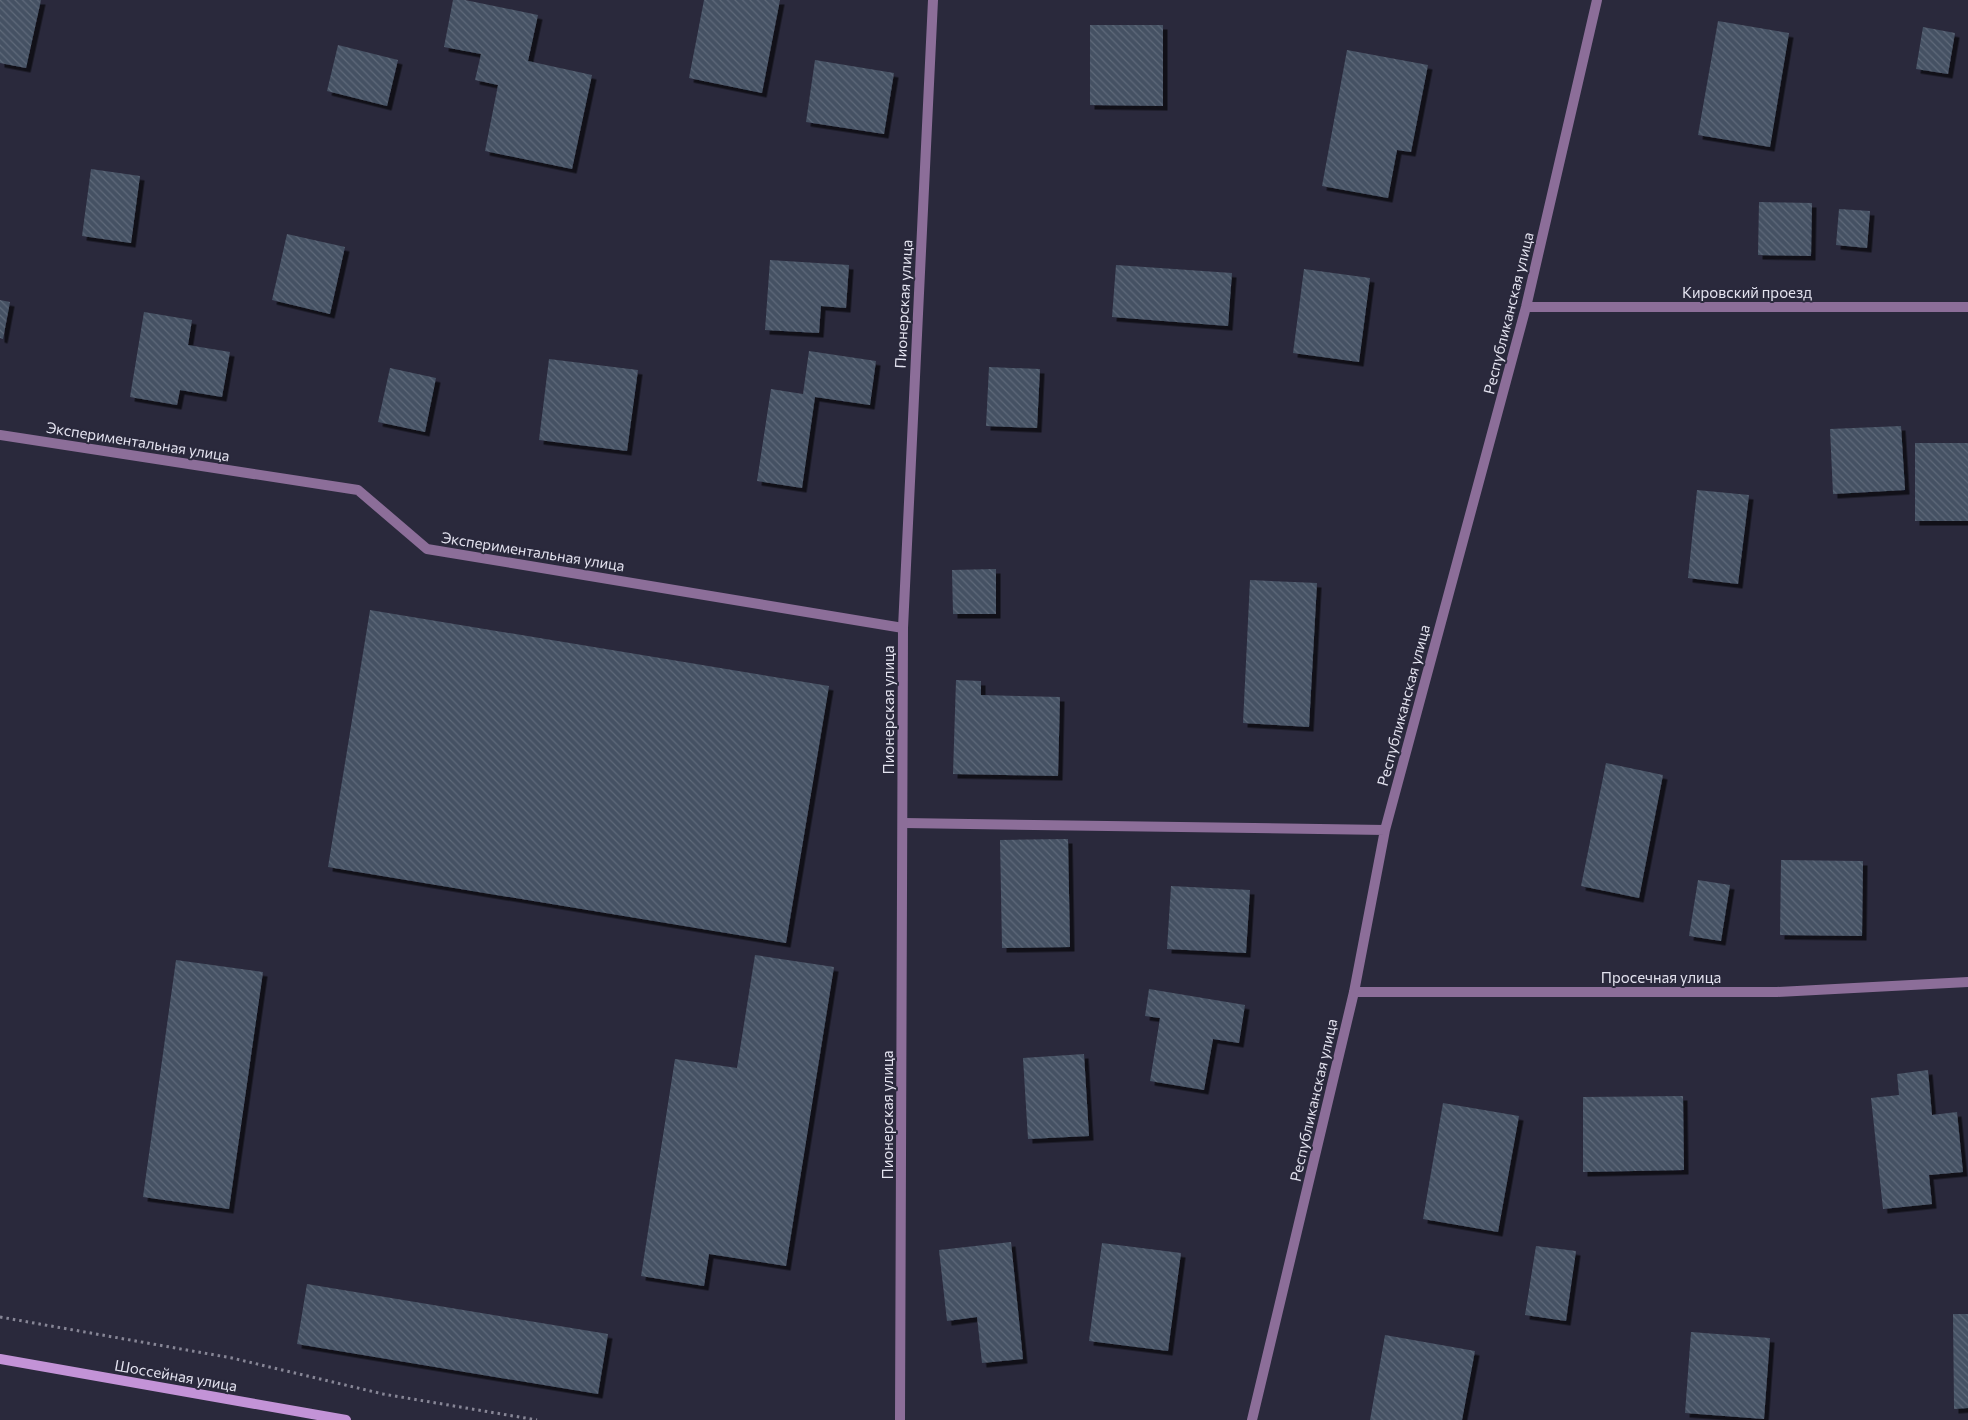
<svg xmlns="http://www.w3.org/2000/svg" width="1968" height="1420" font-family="Commissioner,sans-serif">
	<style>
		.building { fill: url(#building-back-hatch); filter: url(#shadow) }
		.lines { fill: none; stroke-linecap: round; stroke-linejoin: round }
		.path { stroke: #878696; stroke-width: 3; stroke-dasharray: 2.5 4; stroke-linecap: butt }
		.service { stroke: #8c6e99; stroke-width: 10 }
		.minor { stroke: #8c6e99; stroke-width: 10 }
		.tertiary { stroke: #8c6e99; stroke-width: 10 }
		.secondary { stroke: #c393d7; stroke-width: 10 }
		.labels { text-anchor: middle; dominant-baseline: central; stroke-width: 4; stroke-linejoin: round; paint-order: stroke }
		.street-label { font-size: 15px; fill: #e3e2ef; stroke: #2a293c }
	</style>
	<defs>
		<pattern id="building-back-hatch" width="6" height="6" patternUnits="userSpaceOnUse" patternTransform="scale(1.25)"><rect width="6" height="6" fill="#455163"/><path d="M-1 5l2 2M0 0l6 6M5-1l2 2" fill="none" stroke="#606a7a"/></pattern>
		<filter id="shadow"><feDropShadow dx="4.5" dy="4.5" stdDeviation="0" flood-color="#0009"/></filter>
	</defs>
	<rect width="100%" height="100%" fill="#2a293c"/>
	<path class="building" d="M0,0H41L26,68L0,63Z
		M453,0H465L538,15L528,61L592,75L572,169L485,151L498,85L475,80L481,54L444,47Z
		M704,0H780L762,93L689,78Z
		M1718,21L1789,33L1770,147L1698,135Z
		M1090,25H1163V106L1090,105Z
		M1923,27L1955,33L1948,74L1916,69Z
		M338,45L398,60L387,106L327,91Z
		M1347,50L1428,65L1411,152L1397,150L1388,198L1322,186Z
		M815,60L894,73L884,134L806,122Z
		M91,169L140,176L131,243L82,236Z
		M1759,202L1812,203L1811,256L1758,255Z
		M1839,209L1870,211L1867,248L1836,245Z
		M287,234L345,247L330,314L272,300Z
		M770,260L849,265L846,308L821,306L819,333L765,330Z
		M1116,265L1232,273L1228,326L1112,317Z
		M1304,269L1370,278L1359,362L1293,353Z
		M0,300L10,302L3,339L0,338Z
		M144,312L192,320L188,345L230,352L222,397L180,390L177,405L130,397Z
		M809,351L876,361L870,405L815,397L802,488L757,481L771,389L803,394Z
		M549,359L638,370L627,451L539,440Z
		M989,367L1040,369L1037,428L986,426Z
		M390,368L436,378L425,432L378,422Z
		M1901,426L1905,490L1833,494L1830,429Z
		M1915,443H1968V521H1915Z
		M1697,490L1749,495L1738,584L1688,578Z
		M996,569V614H953L952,570Z
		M1250,580L1317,583L1309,727L1243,723Z
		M370,610L829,686L786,943L328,867Z
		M956,680L981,681V695L1060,697L1058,776L953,774Z
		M1606,763L1663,775L1639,898L1581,886Z
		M1068,839L1070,947L1002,948L1000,840Z
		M1781,860L1863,861L1862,936L1780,935Z
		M1698,880L1730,885L1721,941L1689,936Z
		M1171,886L1250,890L1246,953L1167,949Z
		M755,955L834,967L786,1266L709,1254L704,1286L641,1276L675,1059L737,1068Z
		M176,960L263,972L229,1209L143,1197Z
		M1149,989L1245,1005L1239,1043L1213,1039L1204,1090L1150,1081L1160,1018L1145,1016Z
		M1084,1054L1089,1136L1028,1139L1023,1058Z
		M1928,1070L1932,1115L1957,1112L1963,1172L1929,1175L1932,1204L1883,1209L1871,1098L1899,1095L1897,1074Z
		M1683,1096L1684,1170L1583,1172V1097Z
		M1443,1103L1519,1116L1498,1232L1423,1219Z
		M1011,1242L1023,1359L982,1363L977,1317L947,1321L939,1250Z
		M1102,1243L1181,1253L1168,1351L1089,1341Z
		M1536,1246L1576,1251L1566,1321L1525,1315Z
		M307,1284L608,1334L598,1394L297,1344Z
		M1953,1314H1968V1408L1954,1409Z
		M1691,1332L1770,1338L1764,1419L1685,1413Z
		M1385,1335L1475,1351L1462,1420H1370Z"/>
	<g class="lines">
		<path class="path" d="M0,1317L232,1358L383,1394L537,1420"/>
		<path class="service" d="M0,435L358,490L427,549L903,628"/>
		<path class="minor" d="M1526,307H1968
			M904,823L1385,830
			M1354,992H1777L1968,982
			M1252,1420L1354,992L1385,830L1526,307L1597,0"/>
		<path class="tertiary" d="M900,1420L903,628L933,0"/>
		<path class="secondary" d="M0,1359L346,1420"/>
	</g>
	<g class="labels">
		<g class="street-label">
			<text x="1747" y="292">Кировский проезд</text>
			<text transform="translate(903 304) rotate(-87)">Пионерская улица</text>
			<text transform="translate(1508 313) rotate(-76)">Республиканская улица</text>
			<text transform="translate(138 441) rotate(9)">Экспериментальная улица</text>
			<text transform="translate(533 551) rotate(9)">Экспериментальная улица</text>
			<text transform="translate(1403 705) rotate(-75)">Республиканская улица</text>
			<text transform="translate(888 710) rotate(-90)">Пионерская улица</text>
			<text x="1661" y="977">Просечная улица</text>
			<text transform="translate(1313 1100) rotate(-77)">Республиканская улица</text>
			<text transform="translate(887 1115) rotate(-90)">Пионерская улица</text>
			<text transform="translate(176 1375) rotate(10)">Шоссейная улица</text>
		</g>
	</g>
</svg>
